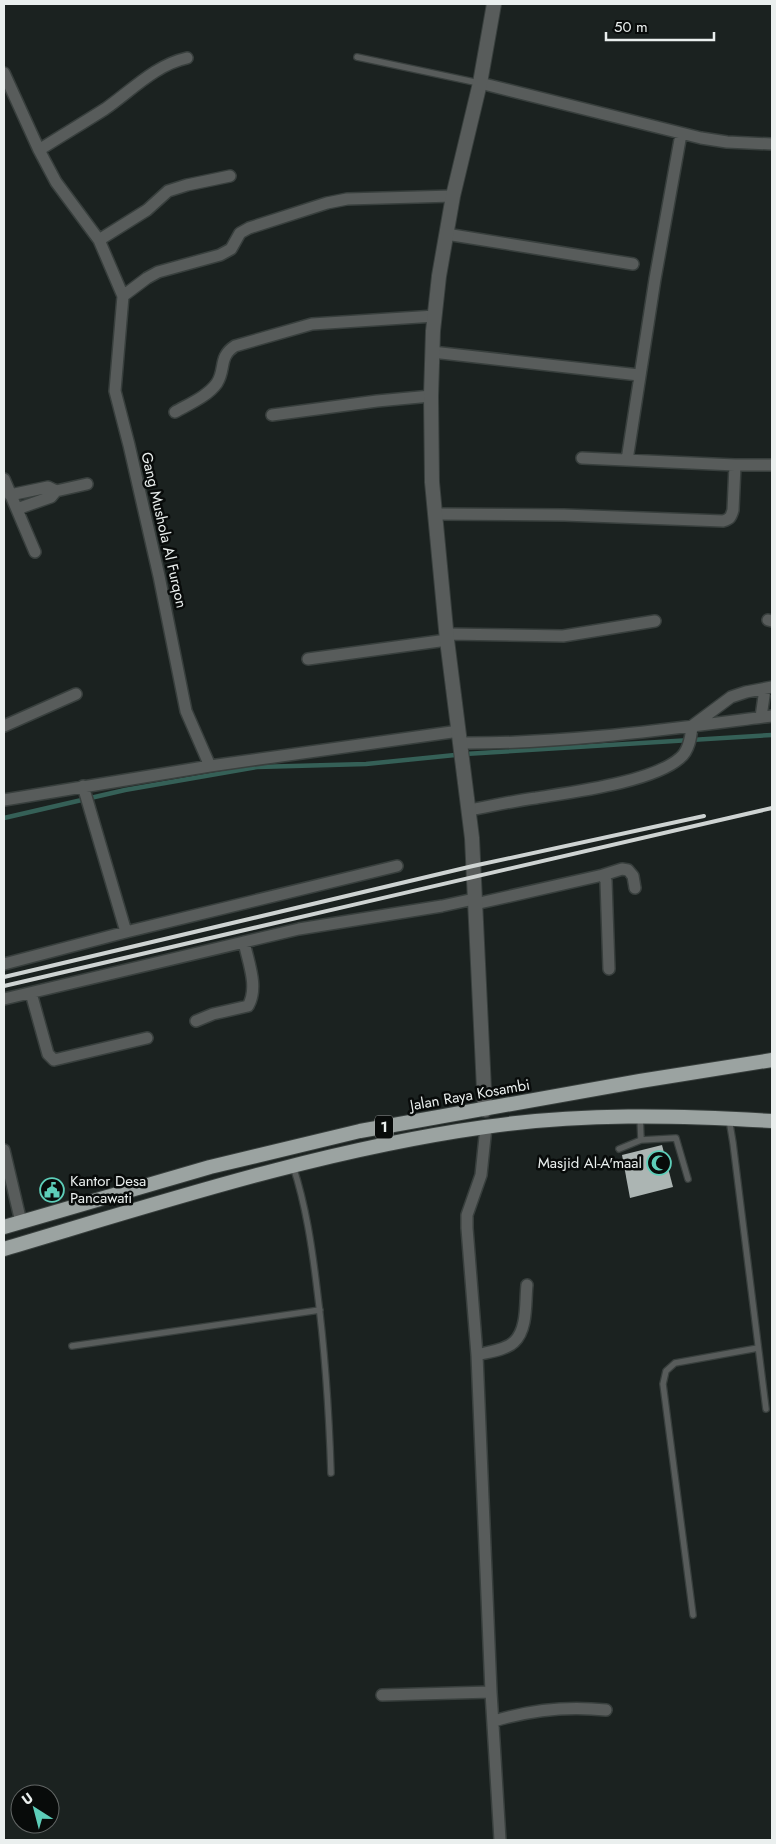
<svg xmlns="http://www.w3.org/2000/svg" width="776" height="1844" font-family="Jost,sans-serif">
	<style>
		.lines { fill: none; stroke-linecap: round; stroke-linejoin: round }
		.stream { stroke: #356057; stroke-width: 4.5 }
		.building { fill: #acb5b3 }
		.service-casing { stroke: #383f3d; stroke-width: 8 }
		.minor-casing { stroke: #383f3d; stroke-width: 14 }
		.tertiary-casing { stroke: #383f3d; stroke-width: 16 }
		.trunk-casing { stroke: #383f3d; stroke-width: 16 }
		.service { stroke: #585c5b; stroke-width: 5.5 }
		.minor { stroke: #585c5b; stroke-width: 11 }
		.tertiary { stroke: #585c5b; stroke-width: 14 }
		.trunk { stroke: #9ba3a1; stroke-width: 14 }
		.rail { stroke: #ced3d2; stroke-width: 4 }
		.labels { text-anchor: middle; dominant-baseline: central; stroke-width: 5; stroke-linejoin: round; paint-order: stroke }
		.shield { fill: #080b0a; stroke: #a6abaa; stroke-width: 1 }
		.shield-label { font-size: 14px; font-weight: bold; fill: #eaefee }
		.street-label { font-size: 15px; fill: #eaefee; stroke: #080b0a }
		.poi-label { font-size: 15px; fill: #eaefee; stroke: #080b0a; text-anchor: end }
	</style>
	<rect width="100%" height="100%" fill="#1b2220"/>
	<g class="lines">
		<path class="stream" d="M4,818L125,790L257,767L366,764L465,754L772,735"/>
	</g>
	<path class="building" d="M662,1145L673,1187L630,1198L622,1155Z"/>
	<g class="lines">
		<g class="service-casing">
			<path id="service" d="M357,57L479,83
				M640,1116L641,1140L676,1138L688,1179
				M729,1119L733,1143L766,1409
				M619,1149L641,1140
				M293,1166C306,1206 312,1247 317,1289C325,1351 329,1411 331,1473
				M72,1346L320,1310
				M693,1615L663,1384L666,1371L675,1363L758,1348"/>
		</g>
		<g class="minor-casing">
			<path id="minor" d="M4,73L39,150L56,182L99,240L123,296L115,391L129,445L159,576L186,711L210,766
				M480,83L701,138L727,142L772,144
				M39,150C61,136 83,123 105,109C131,91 155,65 187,58
				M446,234L633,264
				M99,240L147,210L168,191L187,185L230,176
				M123,296L147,278L158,272L220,255L231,249L240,233L249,228L327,203L347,199L453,196
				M432,352L639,375
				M175,412C189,404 208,396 217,383C226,369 218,357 235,346L312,324L435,316
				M272,415L377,401L431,396
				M582,458L735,465H772
				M627,460L655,279L681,134
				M4,479L35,552
				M10,495L48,487L56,491L87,484
				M17,509L51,497L56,491
				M436,514L564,515L723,521C730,519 731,517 733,510L735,465
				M768,620L772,621
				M447,634L563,636L655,621
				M308,659L447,640
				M761,717L765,689
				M4,726L76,694
				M460,743C565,744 669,729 772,716
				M83,786L126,932
				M4,800L210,766L459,731
				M468,810C491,806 513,801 536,798C573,792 653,782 680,758C689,751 691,737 692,726L731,697L746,692L772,687
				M603,875L622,869L628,870L633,876L635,888
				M475,904L603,875L606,881L609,969
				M4,964L126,932L397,866
				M31,993L48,1054L54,1060L147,1038
				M4,999L299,929L442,906L474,899
				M196,1021L213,1014L248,1006C259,987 248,962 244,942
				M486,1127L481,1175L467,1215V1228L477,1355L491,1692L500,1840
				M4,1150L21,1222
				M477,1355C488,1352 506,1350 514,1342C528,1329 525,1302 527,1285
				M382,1695L491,1692
				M494,1721C530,1710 568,1706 606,1710"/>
		</g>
		<g class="tertiary-casing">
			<path id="tertiary" d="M485,1110L472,838L447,640L432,482L431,396L433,331L439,276L453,196L480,83L494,4"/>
		</g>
		<g class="trunk-casing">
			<path id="trunk" d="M4,1227L210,1167L360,1131L640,1081L772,1060
				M4,1249C162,1202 321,1150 485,1127C580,1113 676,1115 772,1121"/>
		</g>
		<use href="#service" class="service"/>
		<use href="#minor" class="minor"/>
		<use href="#tertiary" class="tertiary"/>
		<use href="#trunk" class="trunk"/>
		<path class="rail" d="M4,977L473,866L704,816
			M4,986C260,928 516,865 772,808"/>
	</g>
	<defs>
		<g id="mosque-ring" transform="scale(1.25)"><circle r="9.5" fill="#080b0a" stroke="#5dceb9" stroke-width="1.5"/><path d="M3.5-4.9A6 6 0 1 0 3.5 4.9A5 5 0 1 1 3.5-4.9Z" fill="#5dceb9"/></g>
		<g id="civic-ring" transform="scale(1.25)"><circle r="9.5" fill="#080b0a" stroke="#5dceb9" stroke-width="1.5"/><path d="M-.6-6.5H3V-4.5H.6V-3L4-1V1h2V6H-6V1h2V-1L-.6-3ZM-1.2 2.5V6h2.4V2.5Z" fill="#5dceb9"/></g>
	</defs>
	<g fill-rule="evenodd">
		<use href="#mosque-ring" x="659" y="1163"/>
		<use href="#civic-ring" x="52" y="1190"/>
	</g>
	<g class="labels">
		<rect class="shield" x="375" y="1115.5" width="18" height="23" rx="4"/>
		<g class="shield-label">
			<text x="384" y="1127">1</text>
		</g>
		<g class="street-label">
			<text transform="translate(164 530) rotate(77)">Gang Mushola Al Furqon</text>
			<text transform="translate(470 1095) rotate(-10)">Jalan Raya Kosambi</text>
		</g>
		<g class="poi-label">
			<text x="642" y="1163">Masjid Al-A'maal</text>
			<text x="70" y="1181" text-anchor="start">Kantor Desa<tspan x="70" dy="17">Pancawati</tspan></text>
		</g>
	</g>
	<rect width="776" height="1844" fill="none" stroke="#eaefee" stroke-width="10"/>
	<g transform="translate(35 1809) rotate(324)"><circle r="24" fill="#080b0a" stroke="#626665"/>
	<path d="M0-4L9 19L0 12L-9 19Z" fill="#5dceb9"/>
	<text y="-8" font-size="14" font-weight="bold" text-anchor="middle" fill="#eaefee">U</text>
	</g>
	<path d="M606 32v8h108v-8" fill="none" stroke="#eaefee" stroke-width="2.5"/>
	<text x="614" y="32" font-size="15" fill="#eaefee" stroke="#080b0a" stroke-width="4" paint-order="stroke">50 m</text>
</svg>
